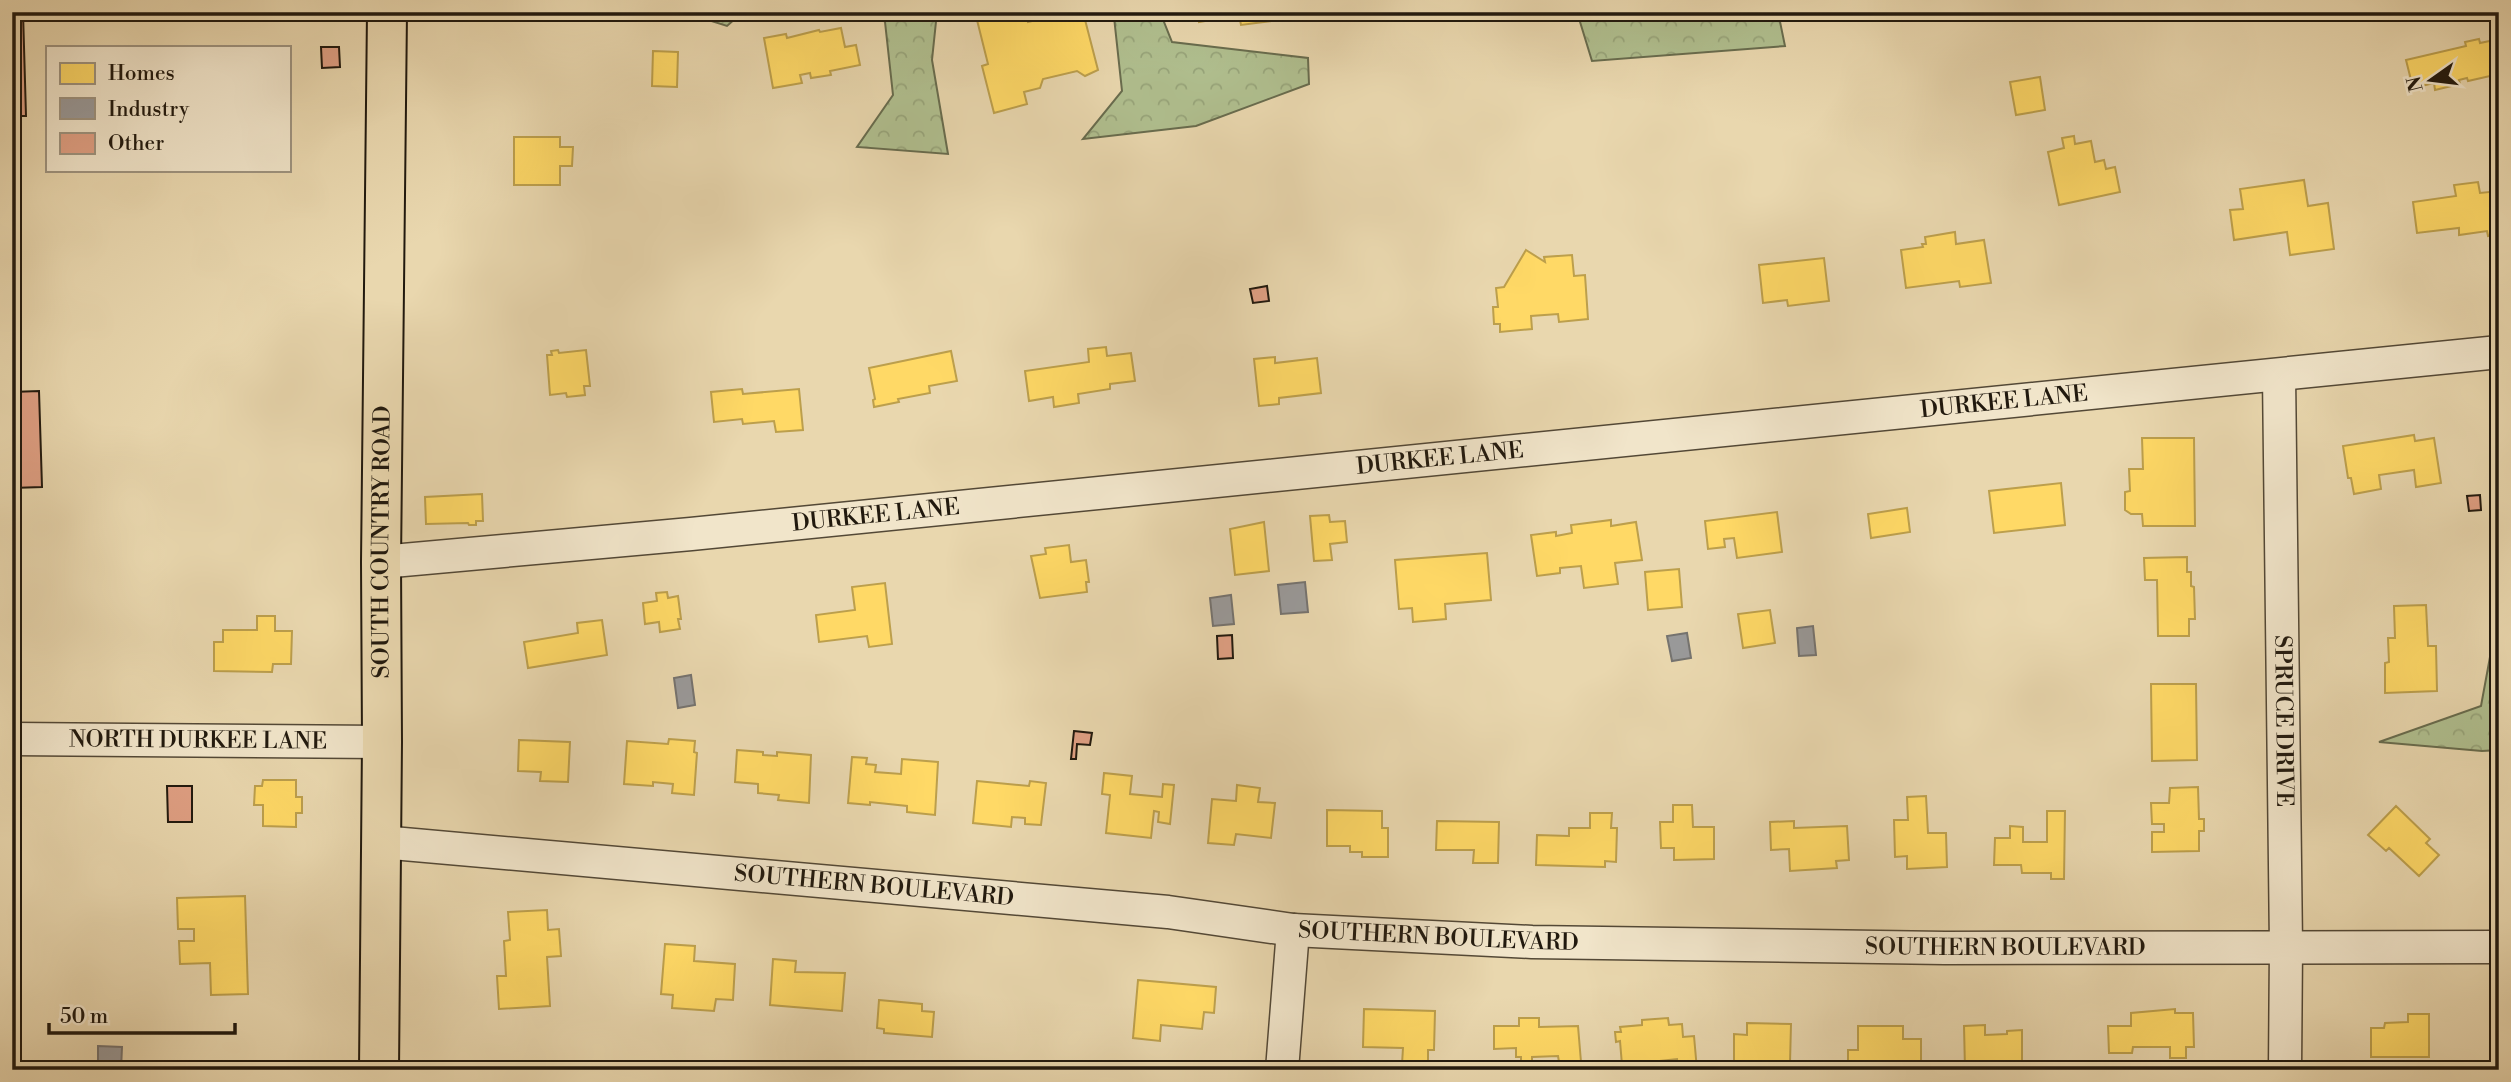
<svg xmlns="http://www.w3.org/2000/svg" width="2511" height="1082" font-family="'Libre Bodoni',serif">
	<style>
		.forest { fill: url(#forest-crowns); stroke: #686c4e; stroke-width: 2 }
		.homes { fill: #ffd966; stroke: #bc9f4c; stroke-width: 2 }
		.industry { fill: #999; stroke: #75736f; stroke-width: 2 }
		.building { fill: #e0a084; stroke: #21190e; stroke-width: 2 }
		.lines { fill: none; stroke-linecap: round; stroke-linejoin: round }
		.minor-casing { stroke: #534836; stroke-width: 35 }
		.major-casing { stroke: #21190e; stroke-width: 42 }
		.minor { stroke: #f1e5ca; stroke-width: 32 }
		.major { stroke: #e9d7ae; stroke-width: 38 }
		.labels { text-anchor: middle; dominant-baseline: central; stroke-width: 7; stroke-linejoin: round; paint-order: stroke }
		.street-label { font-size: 23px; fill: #21190e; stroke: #f1e5ca }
	</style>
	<defs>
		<pattern id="forest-crowns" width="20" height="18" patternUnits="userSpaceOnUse" patternTransform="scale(1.75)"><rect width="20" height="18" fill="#b0bf8f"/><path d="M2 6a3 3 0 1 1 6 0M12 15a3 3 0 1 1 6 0" fill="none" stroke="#97a47a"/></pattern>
	</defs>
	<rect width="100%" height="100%" fill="#e9d7ae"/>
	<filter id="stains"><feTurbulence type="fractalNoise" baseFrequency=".00286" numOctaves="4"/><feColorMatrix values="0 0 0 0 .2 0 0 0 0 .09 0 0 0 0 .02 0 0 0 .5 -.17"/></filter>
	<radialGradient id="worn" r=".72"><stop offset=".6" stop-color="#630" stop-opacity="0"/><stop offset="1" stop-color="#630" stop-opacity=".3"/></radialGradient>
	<path class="forest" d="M705,12H743L727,26L708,20Z
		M875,12H937L932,60L948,154L857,147L893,95L885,22Z
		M1112,12H1160L1172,42L1308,58L1309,84L1196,126L1083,139L1122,91L1114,17Z
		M1577,12H1778L1785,46L1592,61Z
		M2499,608V750L2482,751L2379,742L2481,706Z"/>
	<path class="homes" d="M989,12H1026L1028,22L1057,15L1058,12H1083L1098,70L1085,76L1077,71L1043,79L1040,88L1024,92L1027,104L994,113L982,66L988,64L976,16Z
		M1197,12H1270L1271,21L1241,25L1239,15L1199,22Z
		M841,28L845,47L856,45L860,65L830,71L831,75L811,78L810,73L800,75L802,83L773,88L764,38L786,34L787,38L819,30L820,32Z
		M2479,39L2480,43L2499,39V74L2468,81L2467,78L2459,80L2460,84L2435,90L2434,83L2413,88L2406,60L2466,46L2465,42Z
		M653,51L678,52L677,87L652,86Z
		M2040,77L2045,110L2016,115L2010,82Z
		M2074,136L2075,144L2091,141L2095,162L2104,160L2106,169L2115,167L2120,192L2059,205L2048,152L2064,148L2062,138Z
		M514,137H560V147H573L572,166H560V185H514Z
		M2304,180L2308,206L2328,203L2334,249L2290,255L2287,232L2234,240L2230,210L2243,209L2240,189Z
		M2478,182L2480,193L2499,191V234L2488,236L2487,231L2459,235V228L2417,233L2413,202L2456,196L2454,185Z
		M1955,232L1956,244L1984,240L1991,283L1960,287L1959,281L1906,288L1901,250L1923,247L1922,244H1926L1925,237Z
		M1526,250L1545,262L1544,257L1572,255L1574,276L1585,275L1588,319L1559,322L1558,314L1531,316L1532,329L1500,332V324H1494L1493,307H1498L1496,288L1504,287Z
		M1824,258L1829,301L1788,306L1787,300L1763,303L1759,265Z
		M1106,347L1107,356L1131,353L1135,381L1110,384V389L1078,394L1079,403L1054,407L1053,397L1029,401L1025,371L1089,362L1088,349Z
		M558,350L559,353L586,350L590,386H584L585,395L567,397L566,393L550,395L547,355H552L551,351Z
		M951,351L957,381L929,386L930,393L898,399L899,402L874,407L873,400L875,399L869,368Z
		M1275,357V363L1317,358L1321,393L1279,398V404L1259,406L1254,359Z
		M742,389L743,394L799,389L803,430L776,432L774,421L743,424L742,419L714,422L711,392Z
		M2414,435L2415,441L2434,438L2441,483L2416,487L2414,470L2379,475L2381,489L2354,494L2351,478H2348L2343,446Z
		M2142,438H2194L2195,526H2143L2142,514H2131L2125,510V492L2130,491L2129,469H2143Z
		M2061,483L2065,525L1994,533L1989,491Z
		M482,494L483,521H476V525H469L468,523L426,524L425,497Z
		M1907,508L1910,532L1871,538L1868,514Z
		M1777,512L1782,552L1737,558L1734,538L1724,539L1725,547L1708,549L1705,521Z
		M1329,515L1330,522L1345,521L1347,542L1330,544L1332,560L1314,561L1310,516Z
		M1611,520V526L1636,522L1642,560L1615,563L1618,584L1584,588L1581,566L1560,568V573L1537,576L1531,535L1556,532V536L1572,533L1571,525Z
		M1264,522L1269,571L1235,575L1230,529Z
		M1069,545L1071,562L1086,560L1089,582H1086L1087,592L1040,598L1031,556L1046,554L1045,548Z
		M1487,553L1491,600L1445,604L1446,619L1413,622L1412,608L1399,609L1395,560Z
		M2187,557V572H2191V586L2194,587L2195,619H2189V636H2158L2157,580H2145L2144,558Z
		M1679,569L1682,607L1648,610L1645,572Z
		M885,583L892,644L869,647L867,636L819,642L816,615L855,610L852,587Z
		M667,592L668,598L678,596L681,619H678L680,629L660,632L659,622L645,624L643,603L657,601L656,593Z
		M2426,605L2428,646H2436L2437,691L2385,693V663L2389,662L2388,638H2395L2394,606Z
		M1770,610L1775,643L1743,648L1738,614Z
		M257,616H275V631H292L291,664H273L272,672L214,671V642H223V630H257Z
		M12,618H21L20,665H12Z
		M602,620L607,655L528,668L524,642L578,633L577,623Z
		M2151,684H2196L2197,760L2152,761Z
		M669,739L695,741L694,752L697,753L694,795L672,793L673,784L653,782V786L624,784L627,741L668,744Z
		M519,740L570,742L568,782L540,781L541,772L518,771Z
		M737,750L763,752V755L777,756V752L811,755L809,803L778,800L779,795L758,793V784L735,782Z
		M852,757L867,758L866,764L876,765L875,772L901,774L902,759L938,762L935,815L907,812V806L870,802V805L848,803Z
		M1104,773L1132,776L1130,794L1162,797L1163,784L1174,785L1170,824L1158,822L1159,812L1154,811L1151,838L1106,833L1110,795L1102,794Z
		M263,780H296V797H302V813H296V827L263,826V805H254L255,786H262Z
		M977,781L1029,786L1030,781L1046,783L1041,825L1025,824V818L1012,817L1011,827L973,823Z
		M1237,785L1260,788L1258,802L1275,803L1271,838L1236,834L1234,845L1208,843L1212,799L1236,801Z
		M2198,787L2199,819H2204V831H2199V851L2152,852V832H2164V824H2152L2151,803H2169L2170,788Z
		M1926,796L1928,833H1946L1947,867L1907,869V856L1895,857L1894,820H1908L1907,797Z
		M1673,805H1692L1693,827H1714V859L1674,860V848H1661L1660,822H1673Z
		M2396,806L2430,839L2426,843L2439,855L2419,876L2389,848L2386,851L2368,835Z
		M1327,810L1382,811V828H1388V857H1362V852H1350V846H1327Z
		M2047,811H2065L2064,879H2051V873H2022L2021,865H1994L1995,838H2010V826L2023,827V842H2047Z
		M1590,813H1612L1611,828H1617L1616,862L1605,861V867L1536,865L1537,835L1569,836V828H1590Z
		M1437,821L1499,822L1498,863H1473L1474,850H1436Z
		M1794,821V828L1847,826L1849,860L1836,861L1837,868L1790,871L1789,849L1771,850L1770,822Z
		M245,896L248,994L211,995L210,963L180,964L179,941H194V929H178L177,898Z
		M547,910L548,930L559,929L561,956L547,957L550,1006L499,1009L497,976H506L504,941L510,940L508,912Z
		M665,944L695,946L694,961L735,964L733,1000L716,999L714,1011L672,1008L673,995L661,994Z
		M773,959L796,961L795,972L845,973L842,1011L770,1005Z
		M1138,980L1216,987L1214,1013L1204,1012L1202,1029L1161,1025L1160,1041L1133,1038Z
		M879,1000L922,1004V1011L934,1012L932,1037L884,1033V1029L877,1028Z
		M1364,1009L1435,1011L1434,1050H1428V1065L1402,1064L1403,1048L1363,1047Z
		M2175,1009V1013H2193L2194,1047H2186V1058H2170V1047H2133L2132,1053H2109L2108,1026H2131V1013Z
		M2408,1014H2429V1057H2371V1028H2384L2385,1023L2408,1022Z
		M1519,1018H1539V1027L1578,1026L1581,1062H1559L1558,1056L1532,1057V1066H1521V1057H1516V1048L1494,1049V1026H1519Z
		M1668,1018L1669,1025L1682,1024L1683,1037L1694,1036L1697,1070H1678L1677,1059L1622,1065L1620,1041L1616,1042L1615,1032H1621L1620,1027L1642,1025V1020Z
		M1747,1023L1791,1024L1790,1063H1780L1779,1069L1748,1068V1064H1734V1034L1747,1035Z
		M1985,1025V1035L2007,1034V1031L2022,1030V1069H1965L1964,1026Z
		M1858,1026H1903V1039H1921V1070H1848V1050H1858Z"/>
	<path class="industry" d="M1305,582L1308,612L1281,614L1278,585Z
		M1231,595L1234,624L1213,626L1210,598Z
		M1813,626L1816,655L1799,656L1797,628Z
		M1687,633L1691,658L1672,661L1667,636Z
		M691,675L695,705L678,708L674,678Z
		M98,1046L122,1047L121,1070H98Z"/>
	<path class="building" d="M12,12H23L26,116H12Z
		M321,47H339L340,67L322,68Z
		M1267,286L1269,301L1253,303L1250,289Z
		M39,391L42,487L12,488V392Z
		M2480,495L2481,510L2469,511L2467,496Z
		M1232,635L1233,658L1218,659L1217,636Z
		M1074,731L1092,733L1090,745L1077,744L1076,759H1071Z
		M167,786H192V822H168Z"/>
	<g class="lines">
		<g class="minor-casing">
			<g id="minor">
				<path id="s1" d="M2279,375L2286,946L2285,1070"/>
				<path id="s2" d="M381,562L691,534L2499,352"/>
				<path id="s3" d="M12,739L382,742"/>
				<path id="s4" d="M381,842L1168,912L1293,930L1532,942L1945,948L2499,947"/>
				<path d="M1282,1070L1293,930"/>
			</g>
		</g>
		<g class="major-casing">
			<g id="major">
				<path id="s5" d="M379,1070L382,742L381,562L387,12"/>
			</g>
		</g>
		<use href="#minor" class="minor"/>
		<use href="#major" class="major"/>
	</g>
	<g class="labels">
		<g class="street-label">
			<text stroke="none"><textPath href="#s2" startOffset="1631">DURKEE LANE</textPath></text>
			<text stroke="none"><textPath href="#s2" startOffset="1064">DURKEE LANE</textPath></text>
			<text stroke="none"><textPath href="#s2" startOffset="497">DURKEE LANE</textPath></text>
			<text stroke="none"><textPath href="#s5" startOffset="528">SOUTH COUNTRY ROAD</textPath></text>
			<text stroke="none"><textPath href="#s1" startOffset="346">SPRUCE DRIVE</textPath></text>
			<text stroke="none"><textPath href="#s3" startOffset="186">NORTH DURKEE LANE</textPath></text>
			<text stroke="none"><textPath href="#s4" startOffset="495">SOUTHERN BOULEVARD</textPath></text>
			<text stroke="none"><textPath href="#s4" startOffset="1062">SOUTHERN BOULEVARD</textPath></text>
			<text stroke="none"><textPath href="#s4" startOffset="1629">SOUTHERN BOULEVARD</textPath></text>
		</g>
	</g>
	<rect width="2511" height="1082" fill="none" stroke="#e9d7ae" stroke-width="42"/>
	<rect x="14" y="14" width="2483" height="1054" fill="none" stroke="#21190e" stroke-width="3.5"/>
	<rect x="21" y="21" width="2469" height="1040" fill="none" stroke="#21190e" stroke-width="2"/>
	<rect x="46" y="46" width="245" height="126" fill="#f1e5ca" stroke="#9e937f" stroke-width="2"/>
	<rect x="60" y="63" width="35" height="21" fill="#ffd966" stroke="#9e937f" stroke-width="2"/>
	<text x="108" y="80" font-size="21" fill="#21190e">Homes</text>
	<rect x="60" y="98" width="35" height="21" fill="#999999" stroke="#9e937f" stroke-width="2"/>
	<text x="108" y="116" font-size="21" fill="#21190e">Industry</text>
	<rect x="60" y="133" width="35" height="21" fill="#e0a084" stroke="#9e937f" stroke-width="2"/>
	<text x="108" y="150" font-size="21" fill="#21190e">Other</text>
	<g transform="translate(2431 80) rotate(256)" stroke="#f1e5ca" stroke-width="5" paint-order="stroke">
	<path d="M0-5L12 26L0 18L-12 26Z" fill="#21190e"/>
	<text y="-10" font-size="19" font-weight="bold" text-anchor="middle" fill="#21190e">N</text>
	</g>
	<path d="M49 1023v10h186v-10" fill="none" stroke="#21190e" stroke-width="3.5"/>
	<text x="60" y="1023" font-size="21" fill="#21190e" stroke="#f1e5ca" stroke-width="5" paint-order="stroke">50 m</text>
	<rect width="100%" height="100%" filter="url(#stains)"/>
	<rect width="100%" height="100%" fill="url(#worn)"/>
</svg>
